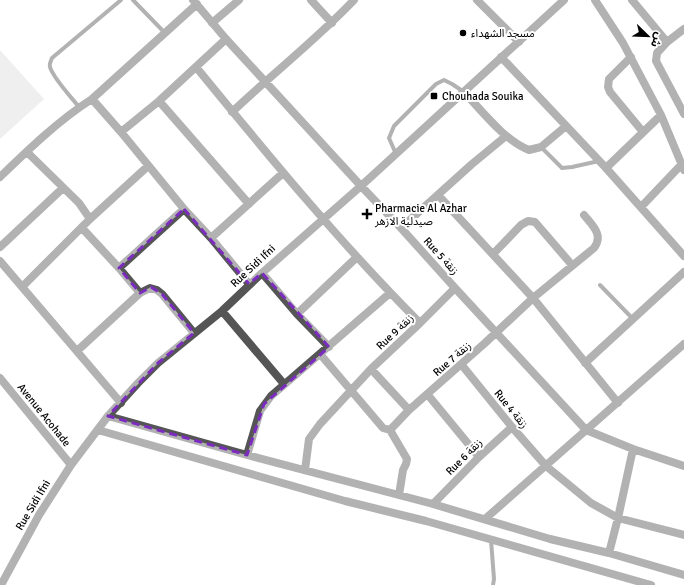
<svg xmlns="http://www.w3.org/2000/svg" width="684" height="585" font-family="Signika,'Noto Sans Arabic',sans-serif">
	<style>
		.green { fill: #dcdcdc }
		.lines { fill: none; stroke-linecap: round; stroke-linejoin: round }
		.lane { stroke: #555; stroke-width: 4 }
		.street { stroke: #555; stroke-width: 8 }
		.marked { fill: none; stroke: #7b2cbf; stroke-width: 3; stroke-dasharray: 8 5; stroke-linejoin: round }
		.poi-dot { fill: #000; stroke: #fff; stroke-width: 1.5 }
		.labels { text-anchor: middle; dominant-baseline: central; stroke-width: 4; stroke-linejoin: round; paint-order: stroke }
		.poi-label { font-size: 11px; fill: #000; stroke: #fff; text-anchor: start }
		.street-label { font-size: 11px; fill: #000; stroke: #fff }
	</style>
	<rect width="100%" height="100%" fill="#fff"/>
	<path class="green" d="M0,50L44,99L0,139Z"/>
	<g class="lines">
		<path class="lane" d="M133,0L164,32
			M79,107C72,98 53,78 50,67C49,64 51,61 52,58L121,0
			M541,147L562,168L572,167L599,161
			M396,154L389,138L394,126L436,84L444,80L452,84L464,92
			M600,285L633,319
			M491,540L494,579L493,585"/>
		<path class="street" d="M193,0L226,39L361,186L401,228L455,288L586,430L633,449L684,466
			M311,0L332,23
			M477,0L519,42
			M595,0L623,43L661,115L684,170
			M632,0L667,42L657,53L656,61L684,114
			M212,23L239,0
			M667,42L684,29
			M501,57L606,168L684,256
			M631,57L609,79L608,87L610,92L643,132
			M196,67C268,155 340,243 420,323
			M464,92C482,111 505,141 529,150L541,147L566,126
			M92,99L121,132L184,209L211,238L249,284
			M159,101L249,204
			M232,112C272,74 316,40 354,0
			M121,132L159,101L226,39
			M27,152L79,203L90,219
			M606,168L661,115
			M0,177C29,149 59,120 92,99L197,4
			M438,195L533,298L618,403
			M641,207L681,165
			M82,228L119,268L140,293
			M401,228L472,164L506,136
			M211,238L283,173
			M0,247L63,188
			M493,254L521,225L528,221L535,222L572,265
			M0,261L121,403
			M119,268L184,209
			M262,273L297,314L329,347
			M22,287L90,219L148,166
			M222,311L284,384
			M297,314L357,257
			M77,351L140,293L150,288L157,290L162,294L194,333
			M320,354L383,428L390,430L409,410L485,343L533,298L594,248C604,235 592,225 584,215
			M585,363L684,272
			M461,364L512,427L546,466L591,503L618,518L684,535
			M371,369L409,410
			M0,378L71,465
			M428,395L479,457
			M108,416L247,455L433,504L550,539L609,553L684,575
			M98,430L345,501L426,521L651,585
			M390,430L407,459L406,464L403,470L399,495
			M247,455L260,411L271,396L390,293
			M305,470L309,439L320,424L371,369L420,323L455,288
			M433,504L479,457L512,427
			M485,519L684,344
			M609,553L618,518L633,449
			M1,585L39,515L71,465L108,416L138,383L158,363L222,311L262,273L361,186L564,0"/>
	</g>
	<path d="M0 0H684V585H0ZM184,209L249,284L262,273L329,347L264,404L247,455L108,416L158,363L194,333L162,294L151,287L140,293L119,268Z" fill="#fff" fill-opacity=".55" fill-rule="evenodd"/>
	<path class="marked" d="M184,209L249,284L262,273L329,347L264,404L247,455L108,416L158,363L194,333L162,294L151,287L140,293L119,268Z"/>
	<g class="poi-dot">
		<circle cx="463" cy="33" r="4"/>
		<rect x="430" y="92" width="8" height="8" rx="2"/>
		<path d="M365 208h4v4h4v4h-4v4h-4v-4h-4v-4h4z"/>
	</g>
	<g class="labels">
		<g class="poi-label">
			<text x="471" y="33">مسجد الشهداء</text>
			<text x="442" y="96">Chouhada Souika</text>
			<text x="375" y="208">Pharmacie Al Azhar<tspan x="375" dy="13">صيدلية الازهر</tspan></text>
		</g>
		<g class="street-label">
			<text transform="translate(441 256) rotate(48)">Rue 5 زنقة</text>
			<text transform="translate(253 266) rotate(-43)">Rue Sidi Ifni</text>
			<text transform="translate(395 332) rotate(-43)">Rue 9 زنقة</text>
			<text transform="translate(452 359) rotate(-41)">Rue 7 زنقة</text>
			<text transform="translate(511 409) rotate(51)">Rue 4 زنقة</text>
			<text transform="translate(44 415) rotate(51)">Avenue Acohade</text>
			<text transform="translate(464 457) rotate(-45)">Rue 6 زنقة</text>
			<text transform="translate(33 505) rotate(-59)">Rue Sidi Ifni</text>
		</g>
	</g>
	<g transform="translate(648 36) rotate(113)" stroke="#ffffff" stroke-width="3" paint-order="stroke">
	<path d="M0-3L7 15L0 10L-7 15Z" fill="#000000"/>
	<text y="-6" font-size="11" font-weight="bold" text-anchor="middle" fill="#000000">ش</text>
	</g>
</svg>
